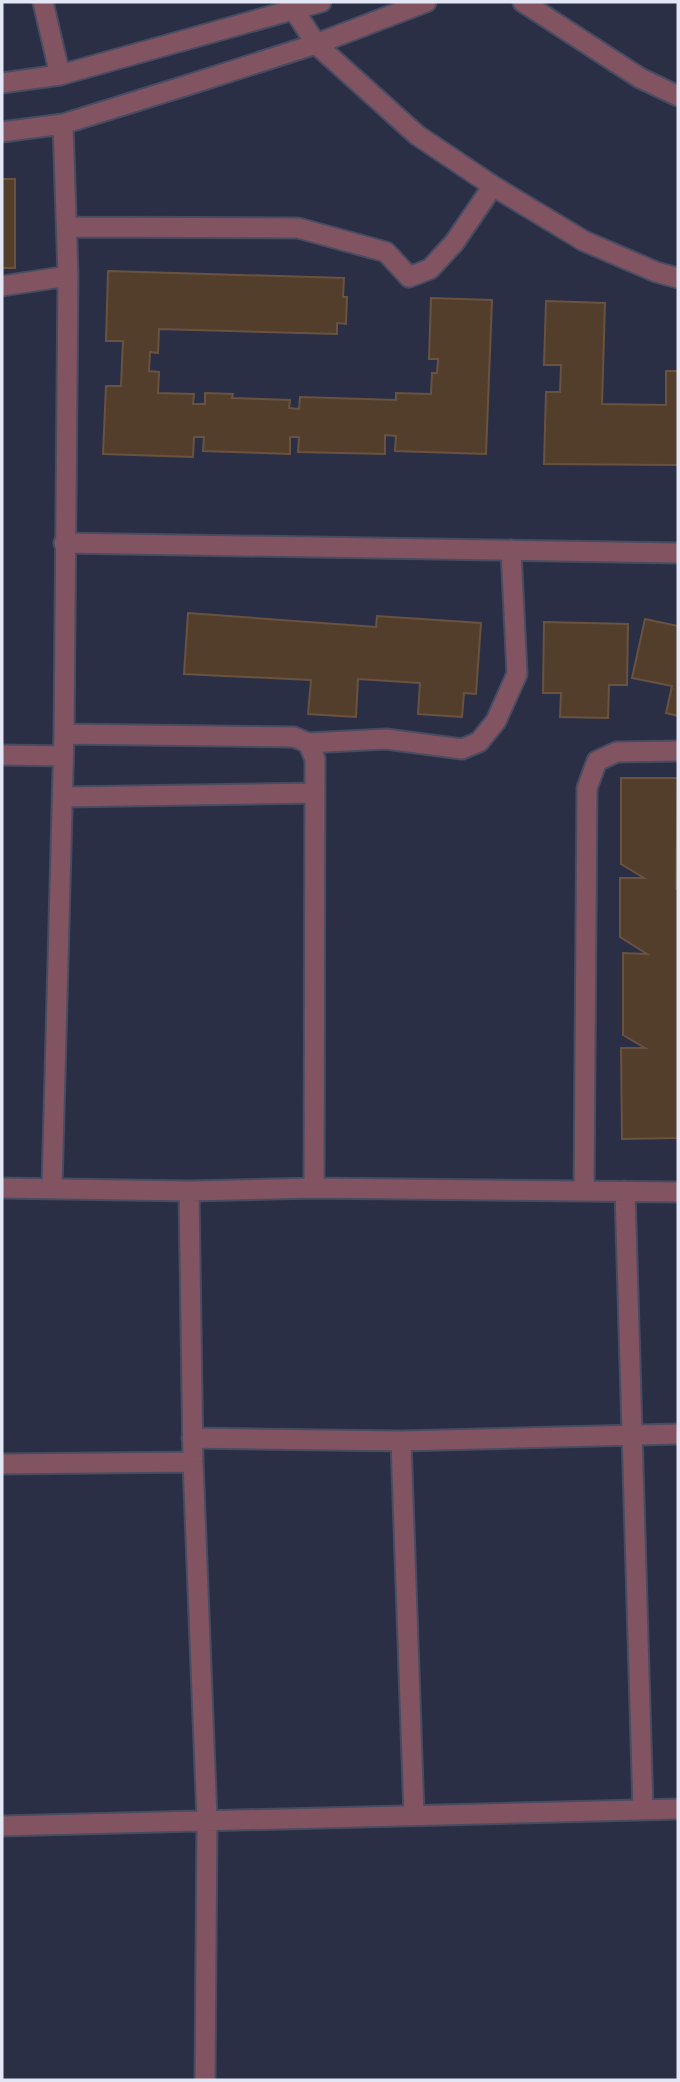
<svg xmlns="http://www.w3.org/2000/svg" width="680" height="2082" font-family="Mulish,sans-serif">
	<style>
		.building { fill: #533e2c; stroke: #695340; stroke-width: 2 }
		.lines { fill: none; stroke-linecap: round; stroke-linejoin: round }
		.minor-casing { stroke: #474c62; stroke-width: 23 }
		.minor { stroke: #825461; stroke-width: 19 }
	</style>
	<rect width="100%" height="100%" fill="#2a2f46"/>
	<path class="building" d="M2,179H15V268H2Z
		M108,271L344,278L343,297H347L346,324L337,323V334L159,329L158,353L150,352L149,371L159,372L158,393L194,394L193,404H205V393L233,394L232,398L290,400L289,408L299,409L300,397L396,400V393L431,394L432,373H437L438,359H429L431,298L492,300L486,454L395,451L396,436L385,435V454L298,452L299,437H290V454L203,451L204,437H194L193,457L103,454L106,386H121L123,341H106Z
		M546,301L605,303L602,404L666,405V371H678V465L544,464L546,392H560L561,365H544Z
		M188,613L376,627L377,616L481,623L476,694L464,693L462,717L418,714L420,683L358,679L356,717L308,714L311,680L184,674Z
		M645,619L678,626V716L666,713L672,686L632,678Z
		M544,622L628,624L627,685H609L608,718L560,717L561,693H543Z
		M621,778H678L676,889L678,890V1138L622,1139L621,1048H645L623,1035V953L647,954L620,937V878H644L621,864Z"/>
	<g class="lines">
		<g class="minor-casing">
			<path id="minor" d="M43,2L60,75
				M289,2L316,44L417,135L493,186L584,241L656,272L678,278
				M523,2L640,78L678,96
				M2,83L60,75L321,2
				M2,132L63,124L188,85L316,44L426,2
				M67,227L298,228L386,252L409,277L430,269L454,243L493,186
				M2,286L68,276
				M64,543L678,553
				M64,734L294,737L308,743L386,739L462,749L479,742L496,721L517,674L511,550
				M308,743L315,759L314,1188
				M2,755L63,756
				M63,797L315,793
				M2,1188L189,1191L314,1188L678,1192
				M52,1188L64,734L68,276L63,124
				M584,1190L587,788L597,761L617,752L678,751
				M189,1191L193,1462L207,1820L205,2080
				M625,1191L643,1810
				M192,1438L401,1441L678,1434
				M401,1441L414,1815
				M2,1464L193,1462
				M2,1826L678,1809"/>
		</g>
		<use href="#minor" class="minor"/>
	</g>
	<rect width="680" height="2082" fill="none" stroke="#e2e6f5" stroke-width="7"/>
</svg>
